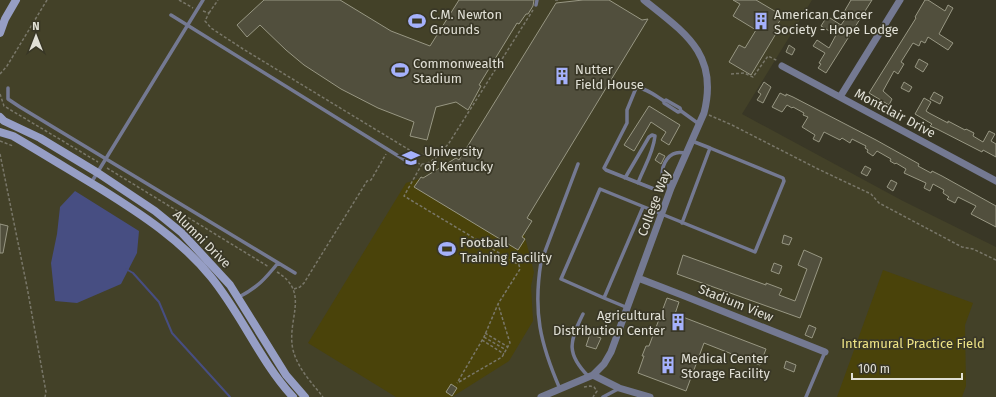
<svg xmlns="http://www.w3.org/2000/svg" width="996" height="397" font-family="'Fira Sans',sans-serif">
	<style>
		.built { fill: #434128 }
		.green { fill: #4a430a }
		.water { fill: #474e82 }
		.lines { fill: none; stroke-linecap: round; stroke-linejoin: round }
		.stream { stroke: #474e82; stroke-width: 2 }
		.building { fill: #514f3d; stroke: #989783 }
		.path { stroke: #797769; stroke-width: 1.5; stroke-dasharray: 3 2; stroke-linecap: butt }
		.lane { stroke: #747992; stroke-width: 3.5 }
		.street { stroke: #747992; stroke-width: 7 }
		.secondary { stroke: #969ec5; stroke-width: 8 }
		.labels { text-anchor: middle; dominant-baseline: central; stroke-width: 3.5; stroke-linejoin: round; paint-order: stroke }
		.poi-label { font-size: 13px; fill: #e1e0d6; stroke: #393726; text-anchor: start }
		.street-label { font-size: 13px; fill: #e1e0d6; stroke: #393726 }
		.park-label { font-size: 13px; fill: #eee385; stroke: #393726 }
	</style>
	<rect width="100%" height="100%" fill="#393726"/>
	<path class="built" d="M0,0H812L742,114L903,201L996,247V397H0Z"/>
	<path class="green" d="M455,167L522,226L534,272L531,286L533,321L509,361L452,397H396L308,343L406,183Z
		M883,270L973,303L965,325L966,386L962,397H837Z"/>
	<path class="water" d="M75,191L139,231L137,253L121,284L77,303L55,301L51,263L57,234L60,207Z"/>
	<g class="lines">
		<path class="stream" d="M126,269L133,273L159,302L172,333L230,397"/>
	</g>
	<path class="building" d="M264,0H340L391,31L430,46L459,0H534L533,6L528,14H526L519,24L517,23L479,85L481,86L468,110L456,102L436,107L427,140L410,136L414,122L378,108L341,89L304,65L286,50L260,25L247,37L237,25Z
		M583,0H609L642,20L648,19L527,218L532,221L522,237L525,239L518,250L414,187L421,177L423,178L456,158L459,160L556,3Z
		M733,0H756L783,16L777,25L780,27L751,75L729,62L739,45L745,48L756,30L733,16L740,4Z
		M851,0H872L826,73L818,68L821,64L819,63L825,53L813,46L817,40L829,48L836,35L821,26L826,18L829,19L830,18L841,25L848,15L844,12Z
		M925,0H928L945,11L948,5L953,8L939,34L953,43L948,50L928,37L925,43L921,41L919,46L913,43L901,62L904,64L898,74L894,71L883,91L892,99L889,105L869,93L916,18L915,17Z
		M789,45L795,49L792,55L786,52Z
		M919,59L928,64L923,72L915,67Z
		M764,82L771,87L763,103L757,100L761,94L758,92Z
		M904,82L912,87L909,92L901,88Z
		M934,92L943,97L940,104L930,99Z
		M780,93L786,96V94L793,97L876,140L919,164L918,166L931,173L932,171L942,176L996,206V227L971,214L976,206L958,197L955,203L947,199L949,197L943,193L944,190L933,184L930,191L924,188L926,183L904,173L906,169L896,163L895,164L890,161L891,159L877,151L873,156L867,152L868,150L865,148L866,146L852,139L850,143L842,138L840,140L824,132L819,142L813,139L815,135L802,127L808,117L803,115L804,113L793,107L792,108L787,105L782,112L772,107Z
		M924,98L931,102L926,111L929,113L948,123V121L965,130L966,129L974,133L973,136L983,142L989,131L995,134L991,141L996,144V157L983,150L982,152L937,129L930,126L932,124L915,114Z
		M649,106L680,125L669,145L661,140L666,132L651,122L634,151L624,145Z
		M659,153L665,156L661,164L655,160Z
		M865,166L871,169L867,176L861,173Z
		M891,180L897,183L893,191L887,187Z
		M0,224L8,226L3,253H0Z
		M784,235L792,238L789,245L782,243Z
		M804,250L822,258L800,318L677,274L683,255L766,285V283L782,289L779,295L795,301L807,269L798,265Z
		M774,263L782,266L779,274L771,271Z
		M667,298L679,302L675,314L766,349L760,365L704,343L686,391L638,373L644,356H642L646,346H649Z
		M809,325L816,328L812,338L805,335Z
		M590,334L601,338L596,349L586,346Z
		M786,361L796,365L794,372L784,368Z
		M451,384L457,388L452,396L446,392Z"/>
	<g class="lines">
		<path class="path" d="M179,0L193,8
			M555,0H560
			M203,11L209,13L205,21L211,28L243,49L416,154L438,156
			M209,13L218,0
			M0,74L7,66L47,0
			M731,74L744,73L753,77L768,56L778,61
			M0,94L4,106L98,162
			M709,115L732,125L818,169L871,194L879,203L962,247L973,249L996,260
			M0,141L13,146
			M0,154L27,287L46,392L45,397
			M412,162C415,163 419,164 422,164C433,164 442,151 449,143L533,10
			M422,164L404,196L519,265L520,269L498,304L484,337L457,383
			M107,168L269,267
			M277,272C311,293 286,319 293,350C298,369 312,383 323,397
			M294,289L300,287L304,283L367,181L371,180L386,154
			M485,333L508,347
			M484,337L506,350
			M482,340L504,354
			M459,382L502,357L510,343L498,304
			M584,387L590,386L594,387L597,391L593,397"/>
		<path class="lane" d="M536,5L537,0
			M171,15L408,162
			M8,88V99L20,107L295,273
			M664,101V103L678,112L681,111
			M625,178L649,137L652,135L655,136C653,154 644,167 638,183
			M91,183L203,0
			M670,188C667,185 664,182 663,177C660,168 667,155 676,153C679,152 683,153 686,153
			M654,189L606,170L604,168L627,123V110L636,88C645,87 656,96 664,101L666,100L680,108L681,111L699,124
			M643,207L604,298L561,279L600,189L755,252L784,181L783,178L710,148
			M682,223L710,148L692,141
			M239,297C258,287 265,279 278,263
			M604,298L628,308
			M583,314C569,342 566,354 589,377
			M560,389C540,343 533,312 541,262L578,164
			M603,397L618,389
			M806,397L825,352"/>
		<path class="street" d="M782,66L996,181
			M840,97L900,0
			M638,278L682,295L825,352
			M593,375L619,388L650,397
			M541,397L593,375L604,364L611,352L671,188L704,113C719,54 685,33 644,0"/>
		<path class="secondary" d="M0,33L5,19L16,0
			M0,117L4,121L40,138L98,173L155,211L182,233L230,285L286,375L305,397
			M0,132L13,136C42,153 71,171 101,189C141,214 181,240 211,277C242,315 260,361 293,397"/>
	</g>
	<defs>
		<g id="stadium-bare" transform="scale(1.38)"><path d="M0-5a6.5 5 0 1 0 0 10a6.5 5 0 1 0 0-10ZM-3.5-1.8h7v3.6h-7Z" fill="#a5b1fc" stroke="#393726" stroke-width="2.5" paint-order="stroke"/></g>
		<g id="building-bare" transform="scale(1.38)"><path d="M-4-6H4V6H1V3H-1V6H-4ZM-2.5-4.3h1.7v1.8h-1.7ZM.8-4.3h1.7v1.8H.8ZM-2.5-1h1.7V.8h-1.7ZM.8-1h1.7V.8H.8Z" fill="#a5b1fc" stroke="#393726" stroke-width="2.5" paint-order="stroke"/></g>
		<g id="university-bare" transform="scale(1.38)"><path d="M0-5L7-2L0 1L-7-2ZM-4 1L0 2.5L4 1V4Q0 6-4 4Z" fill="#a5b1fc" stroke="#393726" stroke-width="2.5" paint-order="stroke"/></g>
	</defs>
	<g fill-rule="evenodd">
		<use href="#stadium-bare" x="417" y="21"/>
		<use href="#building-bare" x="761" y="21"/>
		<use href="#stadium-bare" x="400" y="70"/>
		<use href="#building-bare" x="562" y="76"/>
		<use href="#university-bare" x="411" y="158"/>
		<use href="#stadium-bare" x="447" y="249"/>
		<use href="#building-bare" x="678" y="322"/>
		<use href="#building-bare" x="668" y="365"/>
	</g>
	<g class="labels">
		<g class="poi-label">
			<text x="430" y="14">C.M. Newton<tspan x="430" dy="15">Grounds</tspan></text>
			<text x="774" y="14">American Cancer<tspan x="774" dy="15">Society - Hope Lodge</tspan></text>
			<text x="413" y="63">Commonwealth<tspan x="413" dy="15">Stadium</tspan></text>
			<text x="575" y="69">Nutter<tspan x="575" dy="15">Field House</tspan></text>
			<text x="424" y="151">University<tspan x="424" dy="15">of Kentucky</tspan></text>
			<text x="460" y="242">Football<tspan x="460" dy="15">Training Facility</tspan></text>
			<text x="665" y="315" text-anchor="end">Agricultural<tspan x="665" dy="15">Distribution Center</tspan></text>
			<text x="681" y="358">Medical Center<tspan x="681" dy="15">Storage Facility</tspan></text>
		</g>
		<g class="street-label">
			<text transform="translate(895 113) rotate(28)">Montclair Drive</text>
			<text transform="translate(654 203) rotate(-69)">College Way</text>
			<text transform="translate(202 239) rotate(45)">Alumni Drive</text>
			<text transform="translate(736 303) rotate(22)">Stadium View</text>
		</g>
		<g class="park-label">
			<text x="913" y="343">Intramural Practice Field</text>
		</g>
	</g>
	<g transform="translate(36 36)" stroke="#393726" stroke-width="3" paint-order="stroke">
	<path d="M0-3L7 15L0 10L-7 15Z" fill="#e1e0d6"/>
	<text y="-6" font-size="11" font-weight="bold" text-anchor="middle" fill="#e1e0d6">N</text>
	</g>
	<path d="M852 373v6h110v-6" fill="none" stroke="#e1e0d6" stroke-width="2"/>
	<text x="858" y="373" font-size="12" fill="#e1e0d6" stroke="#393726" stroke-width="3" paint-order="stroke">100 m</text>
</svg>
